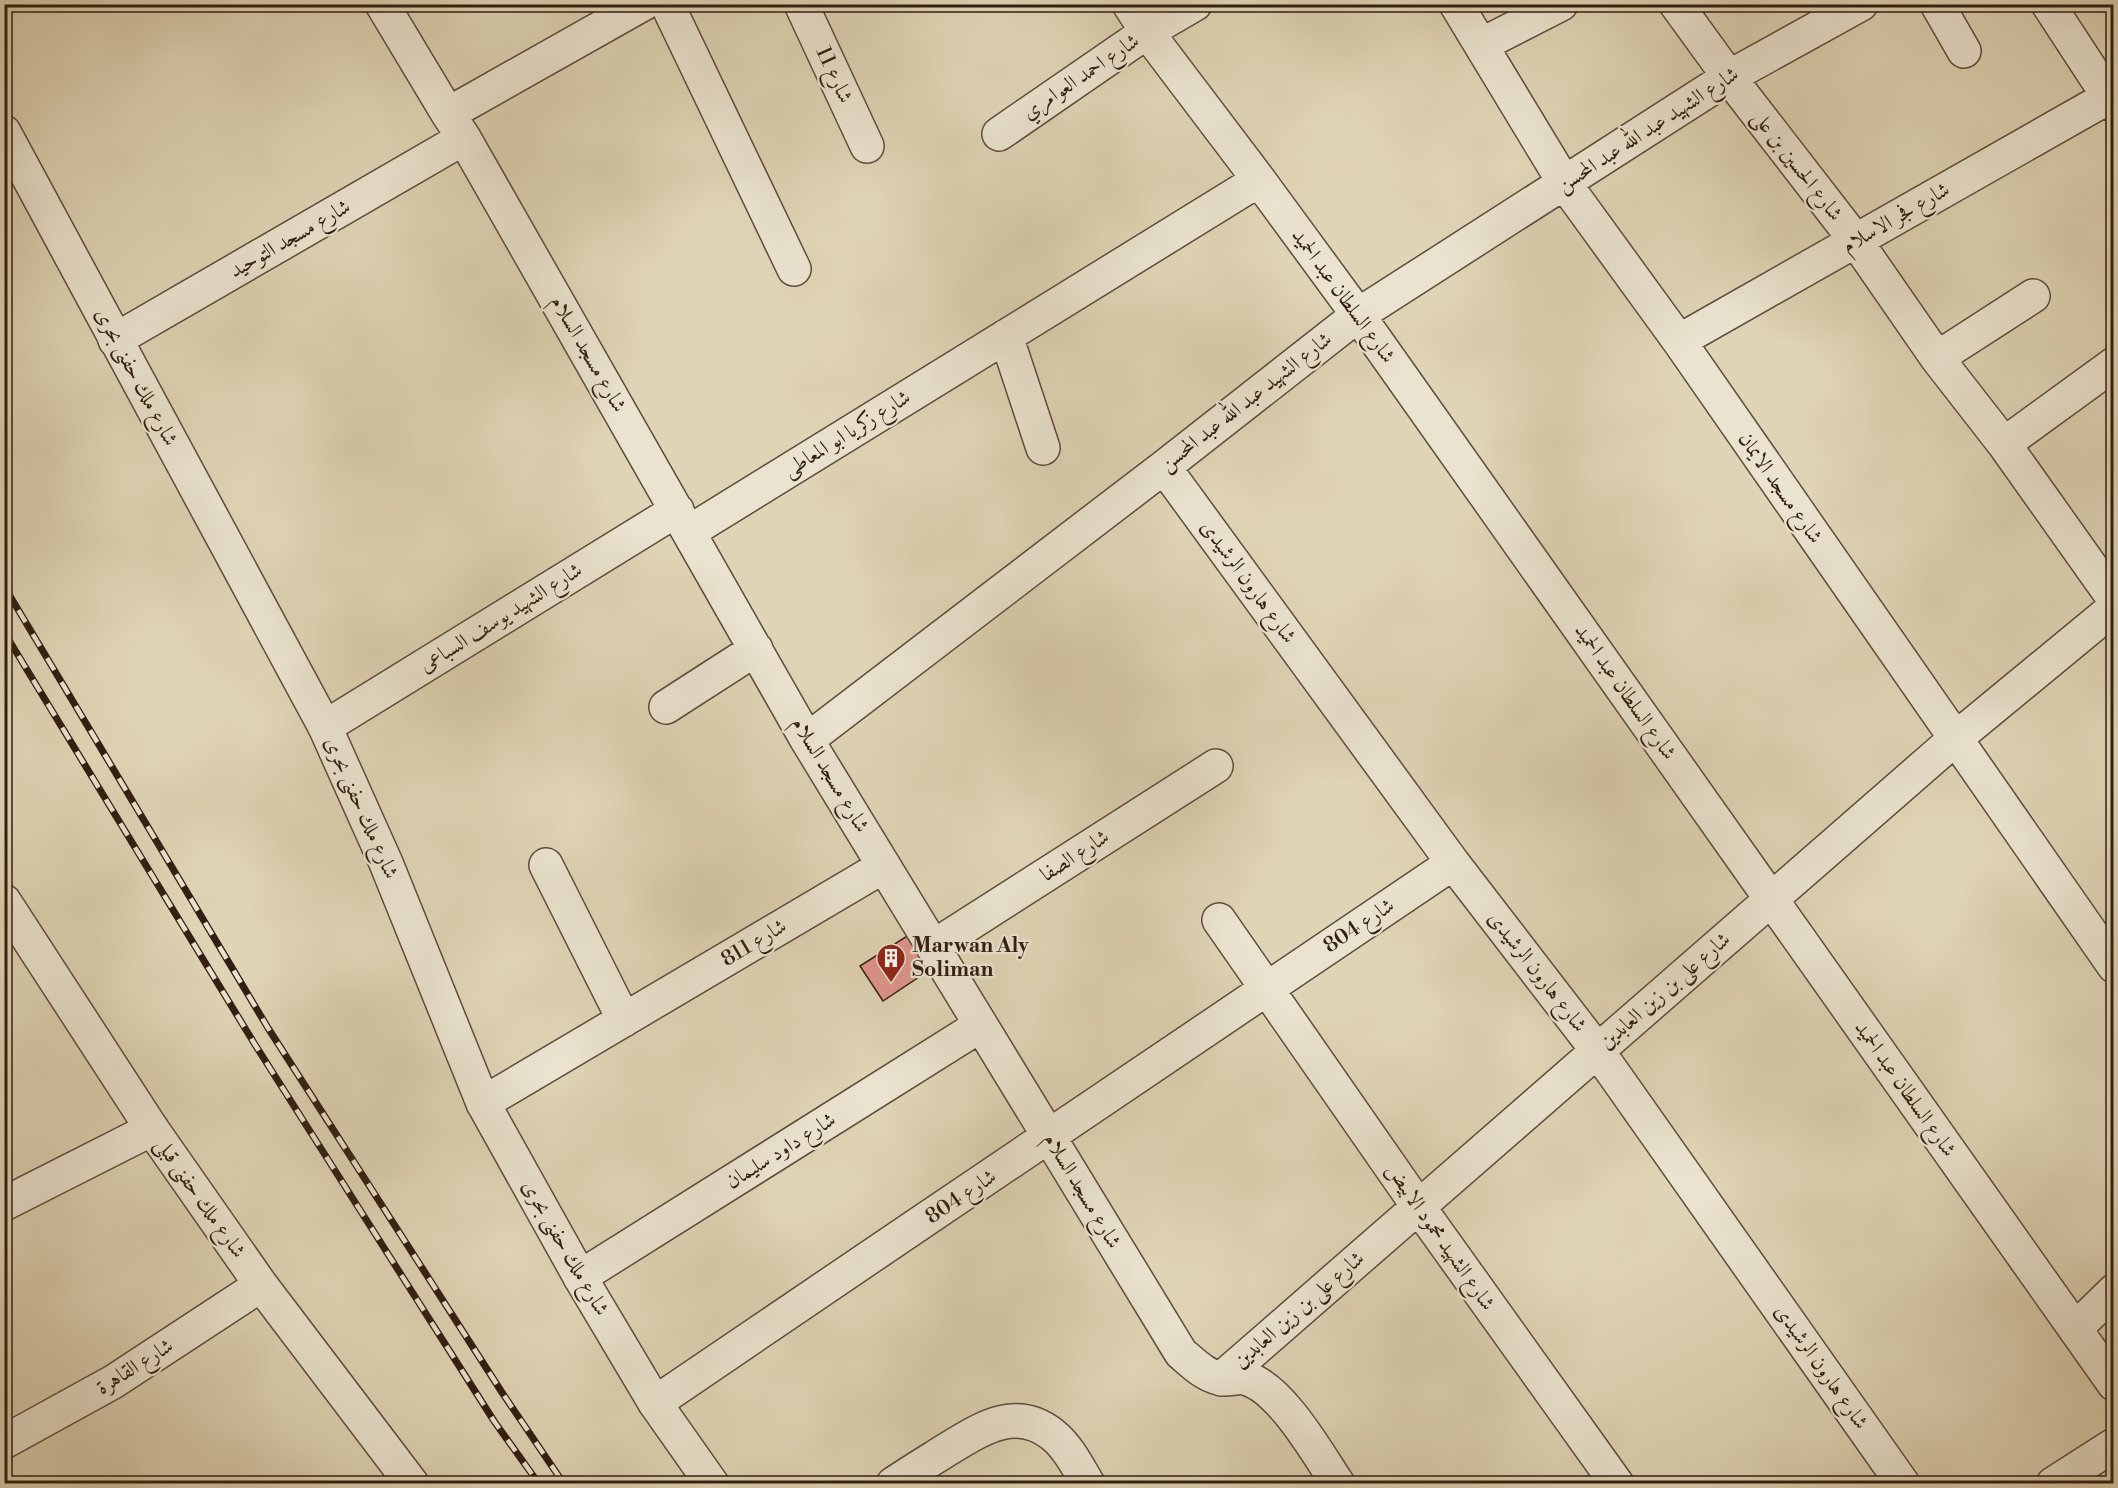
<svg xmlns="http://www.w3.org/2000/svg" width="2118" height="1488" font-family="'Libre Bodoni',Amiri,serif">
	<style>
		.building { fill: #e0968d; stroke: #321e12; stroke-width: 1.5 }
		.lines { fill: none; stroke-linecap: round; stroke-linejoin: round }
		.minor-casing { stroke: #5d4c3b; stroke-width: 36 }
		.tertiary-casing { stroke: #5d4c3b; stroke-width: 36 }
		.minor { stroke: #eae3cf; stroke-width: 33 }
		.tertiary { stroke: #eae3cf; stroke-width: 33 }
		.rail-casing { stroke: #321e12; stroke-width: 7 }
		.rail { stroke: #eae3cf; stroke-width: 4.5; stroke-dasharray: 14; stroke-linecap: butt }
		.labels { text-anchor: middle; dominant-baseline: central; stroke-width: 4.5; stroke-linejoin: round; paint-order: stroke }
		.street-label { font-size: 21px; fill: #321e12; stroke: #eae3cf }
		.poi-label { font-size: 21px; font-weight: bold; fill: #321e12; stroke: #eae3cf; text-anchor: start }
	</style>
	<rect width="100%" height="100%" fill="#dfd4b5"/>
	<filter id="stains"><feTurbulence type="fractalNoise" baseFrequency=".00333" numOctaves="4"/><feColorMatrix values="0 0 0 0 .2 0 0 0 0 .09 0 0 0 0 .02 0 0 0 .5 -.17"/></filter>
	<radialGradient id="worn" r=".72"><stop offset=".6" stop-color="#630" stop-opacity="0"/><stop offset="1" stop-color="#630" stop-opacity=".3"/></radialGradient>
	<path class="building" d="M915,931L937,965L883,1001L860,966Z"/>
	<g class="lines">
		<g class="minor-casing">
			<path id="minor" d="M382,4L448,114L464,138L807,740L1181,1353C1194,1364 1207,1378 1225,1379C1232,1379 1241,1376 1248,1379C1282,1390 1318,1454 1338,1484
				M667,4L794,269
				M801,4L867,146
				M1129,4L1147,32L1259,180L1358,315L2114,1384
				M1456,4L1565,184L1679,341L2114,966
				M1676,4L1729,77L1856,241L1937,358L2004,444L2114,599
				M1937,4L1964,51
				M2048,4L2114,105
				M1481,45L1561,4
				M448,114L643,4
				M999,134L1147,32L1195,4
				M1006,336L1043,448
				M115,340L464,138
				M1679,341L2114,94
				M1937,358L2033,296
				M2004,444L2114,364
				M1164,467L1453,863L1597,1050L1903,1484
				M689,532L1259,180
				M666,707L756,649
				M325,727L677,510
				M807,740L1164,467L1358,315L1729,77L1861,4
				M546,865L624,1020
				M1219,920L1418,1206L1617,1484
				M933,947L1216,766
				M483,1103L884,866
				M4,1204L152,1129
				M580,1277L981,1025
				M2075,1329L2114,1291
				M1221,1379L1955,739L2114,608
				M655,1403C921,1223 1186,1041 1453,863
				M893,1484C911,1472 929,1461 948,1449C981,1429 1016,1405 1053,1435C1068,1447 1078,1467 1088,1484"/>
		</g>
		<g class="tertiary-casing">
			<path id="tertiary" d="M4,132L325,727L386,863L483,1103L580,1277L655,1403L712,1484
				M4,901L152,1129L261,1285L412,1484
				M4,1442L113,1382L261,1285
				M2053,1484L2114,1445"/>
		</g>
		<use href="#minor" class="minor"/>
		<use href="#tertiary" class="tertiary"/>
		<g class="rail-casing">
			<path id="rail" d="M4,586L268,1028L503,1394L564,1484
				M4,632L254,1043L494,1421L539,1484"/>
		</g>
		<use href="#rail" class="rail"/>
	</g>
	<defs>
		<g id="building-pin" transform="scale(1.5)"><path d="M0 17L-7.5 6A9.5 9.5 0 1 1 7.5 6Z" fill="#8f2418" stroke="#eae3cf"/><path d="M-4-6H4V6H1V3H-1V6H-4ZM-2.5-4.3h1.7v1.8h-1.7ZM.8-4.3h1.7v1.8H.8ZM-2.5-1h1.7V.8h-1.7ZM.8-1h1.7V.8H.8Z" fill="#fff"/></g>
	</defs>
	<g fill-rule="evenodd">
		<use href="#building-pin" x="891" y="958"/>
	</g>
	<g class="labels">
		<g class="street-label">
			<text transform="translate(834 75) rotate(65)">شارع 11</text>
			<text transform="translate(1081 77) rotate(-34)">شارع احمد العوامري</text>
			<text transform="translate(1648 130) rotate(-33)">شارع الشهيد عبد الله عبد المحسن</text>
			<text transform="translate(1797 166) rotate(52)">شارع الحسين بن على</text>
			<text transform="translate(1896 218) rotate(-30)">شارع فجر الاسلام</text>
			<text transform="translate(290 239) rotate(-30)">شارع مسجد التوحيد</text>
			<text transform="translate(1343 296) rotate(54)">شارع السلطان عبد الحميد</text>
			<text transform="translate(588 354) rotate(60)">شارع مسجد السلام</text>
			<text transform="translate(136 377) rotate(62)">شارع ملك حفنى بحرى</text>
			<text transform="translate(1246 402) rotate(-38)">شارع الشهيد عبد الله عبد المحسن</text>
			<text transform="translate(847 434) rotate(-32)">شارع زكريا ابو المعاطى</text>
			<text transform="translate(1780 488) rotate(55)">شارع مسجد الايمان</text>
			<text transform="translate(1248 582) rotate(54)">شارع هارون الرشيدى</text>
			<text transform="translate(501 618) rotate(-32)">شارع الشهيد يوسف السباعى</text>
			<text transform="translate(1625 692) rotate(55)">شارع السلطان عبد الحميد</text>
			<text transform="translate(830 775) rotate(59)">شارع مسجد السلام</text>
			<text transform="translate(361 808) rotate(66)">شارع ملك حفنى بحرى</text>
			<text transform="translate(1075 856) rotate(-33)">شارع الصفا</text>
			<text transform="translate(1359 926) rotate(-34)">شارع 804</text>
			<text transform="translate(754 943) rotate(-31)">شارع 811</text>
			<text transform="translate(1537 972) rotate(52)">شارع هارون الرشيدى</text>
			<text transform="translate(1665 991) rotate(-41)">شارع على بن زين العابدين</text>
			<text transform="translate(1905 1089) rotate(55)">شارع السلطان عبد الحميد</text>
			<text transform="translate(781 1151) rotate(-32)">شارع داود سليمان</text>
			<text transform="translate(1082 1191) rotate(59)">شارع مسجد السلام</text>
			<text transform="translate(961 1197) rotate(-34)">شارع 804</text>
			<text transform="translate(200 1198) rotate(55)">شارع ملك حفنى قبلى</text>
			<text transform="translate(1440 1237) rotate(55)">شارع الشهيد محمود الابيض</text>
			<text transform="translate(565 1248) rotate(60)">شارع ملك حفنى بحرى</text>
			<text transform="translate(1299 1310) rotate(-41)">شارع على بن زين العابدين</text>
			<text transform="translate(135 1367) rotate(-32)">شارع القاهرة</text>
			<text transform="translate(1821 1367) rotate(55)">شارع هارون الرشيدى</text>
		</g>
		<g class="poi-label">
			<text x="912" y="946">Marwan Aly<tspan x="912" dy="24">Soliman</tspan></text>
		</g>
	</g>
	<rect width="2118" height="1488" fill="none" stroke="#dfd4b5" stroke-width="24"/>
	<rect x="6" y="6" width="2106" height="1476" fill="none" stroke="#321e12" stroke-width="3"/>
	<rect x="12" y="12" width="2094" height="1464" fill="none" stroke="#321e12" stroke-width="1.5"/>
	<rect width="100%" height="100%" filter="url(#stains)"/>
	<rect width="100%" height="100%" fill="url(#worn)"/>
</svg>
